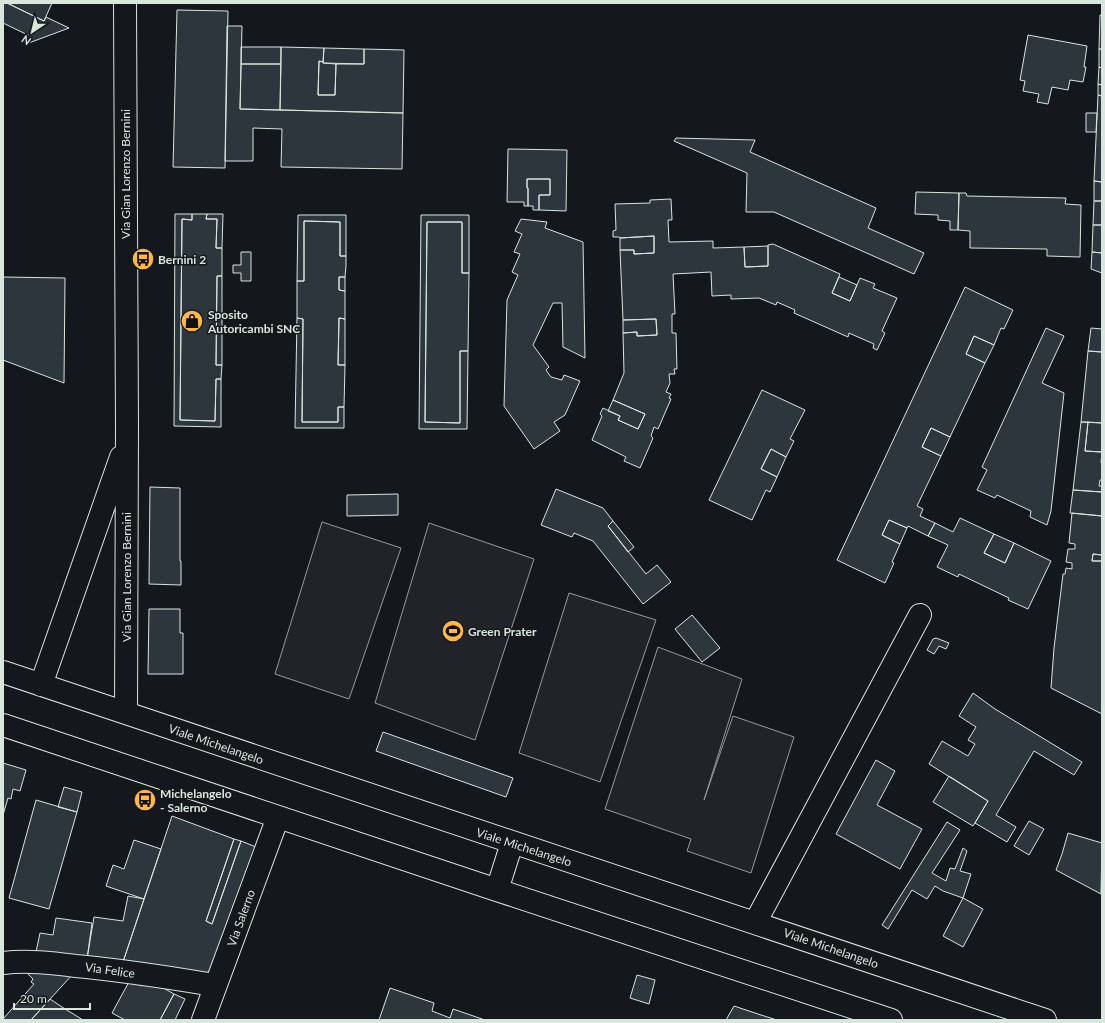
<svg xmlns="http://www.w3.org/2000/svg" width="1105" height="1023" font-family="Lato,sans-serif">
	<style>
		.green { fill: #202428; stroke: #939e99 }
		.building { fill: #2c363c; stroke: #d8e6dc }
		.lines { fill: none; stroke-linecap: round; stroke-linejoin: round }
		.minor-casing { stroke: #d8e6dc; stroke-width: 24 }
		.minor { stroke: #14181c; stroke-width: 22 }
		.labels { text-anchor: middle; dominant-baseline: central; stroke-width: 3; stroke-linejoin: round; paint-order: stroke }
		.street-label { font-size: 12px; fill: #d8e6dc; stroke: #14181c }
		.poi-label { font-size: 12px; font-weight: bold; fill: #d8e6dc; stroke: #14181c; text-anchor: start }
	</style>
	<rect width="100%" height="100%" fill="#14181c"/>
	<path class="green" d="M322,522L401,548L349,699L275,674Z
		M429,523L534,559L475,740L375,703Z
		M569,593L656,620L600,782L519,753Z
		M658,647L742,679L704,800L733,716L794,737L751,873L687,851L691,839L605,809Z"/>
	<path class="building" d="M3,3H7L44,21L46,17L69,28L26,44L30,36L3,23Z
		M7,3H52L44,21Z
		M177,10L228,11L225,168L173,167Z
		M1100,15H1102V49H1099Z
		M227,26H242L240,109L403,113L402,169L281,167L282,129L253,128V161H225Z
		M1028,35L1087,46L1084,67H1086L1083,82L1070,80L1068,90L1052,87L1048,104L1037,102L1039,94L1023,91L1025,81L1020,80Z
		M241,47H281V64H241Z
		M281,47L324,48L323,62L319,61L318,95H335L336,64H364V49L404,50L403,113L280,110Z
		M324,48L364,49V64L323,63Z
		M1099,49H1102V68L1099,67Z
		M319,61L323,62V63L336,64L335,95H318Z
		M241,64H281L280,110L240,109Z
		M1099,67L1102,68V85L1098,84Z
		M1098,84L1102,85V96L1098,95Z
		M1098,95L1102,96V182L1094,181Z
		M1086,113H1097L1096,132H1086Z
		M676,138L755,140L750,152L876,208L868,228L924,253L914,274L774,212H746L747,173L674,141Z
		M508,149L567,150L566,211L539,210V195H550V179H527V188H528V206H524V202H507Z
		M527,179H550V195H539V210H533V206H528V188H527Z
		M1094,181L1102,182V201H1094Z
		M916,192L959,193L958,230H950V221L938,220V215L915,214Z
		M959,193H966L967,196L1066,198L1065,204L1081,205L1080,257L1047,256V249L970,248V231L958,230Z
		M671,199L672,220H668L669,242L713,241V248L744,247L745,267L768,266V245L773,244L840,274L832,293L850,301L860,278L875,284L873,288L897,298L882,331L885,333L877,350L873,348L874,344L849,333L848,337L794,313L795,310L777,302L776,305L759,298L731,299V295L712,296L711,272L673,274L675,314H672V333H676L677,369H674L675,374H669L670,383L666,392L671,394L669,398L671,399L658,429L654,427L651,436L653,438L640,468L624,461L626,457L592,440L602,416L600,414L603,408L620,416L618,420L638,429L645,414L613,400L624,373L623,333L637,332V336L657,335L656,319L623,320L620,250H634V254L654,253V236L620,238L619,237H613V231L616,230L615,204L650,203V200Z
		M1094,201H1102V225H1093Z
		M175,214H192V220L182,219L180,420L215,421L216,379H221V427L174,426Z
		M192,214H207L206,219H217L216,248H222V276H217L216,365H222L221,379H216L215,421L180,420L182,219L192,220Z
		M207,214H223L222,248H216L217,219H206Z
		M298,215H346V256H340V222L304,221V281H297Z
		M421,215H469V273H462V222H427L425,422L460,423V351H468L467,429H419Z
		M521,219L547,222L545,228L583,242L585,358L563,347L562,303H553L533,345L549,367L546,370L551,377L562,380L564,375L580,381L565,415L554,422L560,431L534,449L504,406L507,300L518,275L512,272L520,254L514,252L522,234L515,231Z
		M304,221L340,222V256H346V266L345,277H339V290L345,291V319L339,318L338,365H345L344,407H338V422H302L303,319L297,318V281H304Z
		M427,222H462V273H469L468,351H460V423L425,422Z
		M1093,225H1102V253L1092,252Z
		M654,236V253L634,254V250H620V238Z
		M768,246V266L745,267L744,247Z
		M241,252H251V281H241V273H233V265H241Z
		M1092,252L1102,253V273L1091,269Z
		M217,276H222V365H216Z
		M3,277L65,278L64,383L3,360Z
		M339,277H345V291L339,290Z
		M839,277L857,285L850,301L832,293Z
		M965,287L1013,310L1004,329L1001,328L994,345L974,336L966,354L985,363L950,437L931,428L922,447L941,456L917,506L923,509L920,516L935,523L928,536L908,526L907,528L889,520L882,535L900,544L892,562L894,563L885,583L837,560Z
		M297,318L303,319L302,422H338V407H344V428H295Z
		M339,318L345,319V365H338Z
		M656,319L657,335L637,336V332L623,333V320Z
		M1046,328L1064,336L1042,383L1064,393L1051,511L1047,525L1030,517L1031,511L997,495L995,498L977,490L987,470L982,467Z
		M1091,328L1102,329V352L1088,351Z
		M974,336L994,345L985,363L966,354Z
		M1088,351L1102,352V423L1081,422Z
		M762,390L805,410L790,439L794,441L786,457L771,449L761,469L777,477L770,492L766,490L752,520L709,500Z
		M613,400L645,414L638,429L618,420L620,416L608,411Z
		M1081,422H1088L1085,451L1102,452L1101,463H1102V480H1100L1099,486H1102V492L1073,490Z
		M1088,422L1102,423V452L1085,451Z
		M931,428L950,437L941,456L922,447Z
		M771,449L786,457L777,477L761,469Z
		M150,487L180,488V561H181V585L149,584Z
		M556,489L603,508L613,521L608,526L646,574L657,565L671,582L643,604L593,541L574,533L572,537L541,525Z
		M1073,490L1102,492V516L1070,513Z
		M398,494V515L347,516V495Z
		M1072,513L1102,516V555L1093,554L1092,561H1102V714L1051,688L1054,648L1063,574H1065L1066,568L1072,569V563L1066,562L1068,549H1075V544L1069,543Z
		M960,518L994,534L984,553L1005,563L1014,543L1051,561L1028,609L1008,600L1009,598L959,574L958,577L937,567L948,545L928,536L935,523L953,532Z
		M889,520L907,528L900,544L882,535Z
		M613,521L634,547L628,552L608,526Z
		M994,534L1014,543L1005,563L984,553Z
		M1093,554L1102,555V561H1092Z
		M149,609H180V633H183V674H148Z
		M692,615L720,648L702,662L675,629Z
		M936,638L949,643L946,649L939,646L934,654L927,650L933,639Z
		M973,693L995,709L1082,762L1074,775L1034,751L996,815L1016,827L1007,842L975,823L988,801L929,764L942,741L968,756L975,744L968,740L976,727L959,716Z
		M383,732L513,778L506,797L376,751Z
		M876,760L895,771L877,805L922,829L900,869L836,834Z
		M3,763L26,770L20,791L13,789L11,799L8,798L3,815Z
		M949,776L988,801L973,826L933,802Z
		M64,787L82,792L77,812L58,807Z
		M36,800L77,812L49,909L9,898Z
		M172,816L234,839L206,921L212,924L241,841L261,849L210,974L122,965Z
		M1029,821L1044,829L1029,855L1014,846Z
		M947,822L960,830L932,873L946,881L950,868L955,869L963,848L967,851L960,871L971,874L963,898L943,891L935,886L927,899L912,890L888,929L882,925Z
		M1068,833L1102,843L1101,894L1056,870L1062,854Z
		M234,839L241,841L212,924L206,921Z
		M134,840L161,849L144,899L106,886L113,865L124,869Z
		M128,896L144,899L122,965L87,959L94,917L123,921Z
		M963,898L983,909L963,947L943,936Z
		M56,918L92,923L87,959L36,952L40,933L53,935Z
		M32,970L72,975L31,1020H3V1019L34,984L31,982L33,979L28,974Z
		M637,975L655,980L649,1004L630,998Z
		M146,978L174,994L160,1020H125L112,1013L130,980L142,986Z
		M390,988L434,1003L432,1011L450,1018L453,1009L485,1020H379Z
		M174,994L185,999L175,1020H160Z
		M50,999L62,1007L83,1020H31Z
		M734,1006L761,1015L777,1020H726Z"/>
	<g class="lines">
		<g class="minor-casing">
			<path id="minor" d="M125,3L127,426L126,713
				M3,672L1045,1020
				M41,685L121,457
				M3,725L497,890L891,1020
				M497,890L512,843
				M755,923L920,615
				M3,963C27,960 52,963 76,966C123,970 170,978 216,985
				M203,1020L278,817"/>
		</g>
		<use href="#minor" class="minor"/>
	</g>
	<defs>
		<g id="bus-disc" transform="scale(1.15)"><circle r="9.5" fill="#ffb74d" stroke="#14181c"/><path d="M-5-6H5V4H4V6H2V4H-2V6H-4V4H-5ZM-3.5-4V0h7V-4ZM-3.5 1.2v1.5H-2V1.2ZM2 1.2v1.5H3.5V1.2Z" fill="#111"/></g>
		<g id="shop-disc" transform="scale(1.15)"><circle r="9.5" fill="#ffb74d" stroke="#14181c"/><path d="M-5-2.5h2.3a2.7 3.5 0 0 1 5.4 0H5L5.5 6h-11ZM-1.5-2.5h3a1.5 2.3 0 0 0-3 0Z" fill="#111"/></g>
		<g id="stadium-disc" transform="scale(1.15)"><circle r="9.5" fill="#ffb74d" stroke="#14181c"/><path d="M0-5a6.5 5 0 1 0 0 10a6.5 5 0 1 0 0-10ZM-3.5-1.8h7v3.6h-7Z" fill="#111"/></g>
	</defs>
	<g fill-rule="evenodd">
		<use href="#bus-disc" x="143" y="259"/>
		<use href="#shop-disc" x="192" y="321"/>
		<use href="#stadium-disc" x="453" y="631"/>
		<use href="#bus-disc" x="145" y="800"/>
	</g>
	<g class="labels">
		<g class="street-label">
			<text transform="translate(125 174) rotate(-90)">Via Gian Lorenzo Bernini</text>
			<text transform="translate(126 577) rotate(-90)">Via Gian Lorenzo Bernini</text>
			<text transform="translate(216 744) rotate(19)">Viale Michelangelo</text>
			<text transform="translate(524 847) rotate(18)">Viale Michelangelo</text>
			<text transform="translate(241 918) rotate(-70)">Via Salerno</text>
			<text transform="translate(831 948) rotate(19)">Viale Michelangelo</text>
			<text transform="translate(110 970) rotate(8)">Via Felice</text>
		</g>
		<g class="poi-label">
			<text x="158" y="259">Bernini 2</text>
			<text x="208" y="314">Sposito<tspan x="208" dy="14">Autoricambi SNC</tspan></text>
			<text x="468" y="631">Green Prater</text>
			<text x="160" y="793">Michelangelo<tspan x="160" dy="14">- Salerno</tspan></text>
		</g>
	</g>
	<rect width="1105" height="1023" fill="none" stroke="#d8e6dc" stroke-width="8"/>
	<g transform="translate(32 32) rotate(215)" stroke="#14181c" stroke-width="3" paint-order="stroke">
	<path d="M0-3L7 15L0 10L-7 15Z" fill="#d8e6dc"/>
	<text y="-6" font-size="11" font-weight="bold" text-anchor="middle" fill="#d8e6dc">N</text>
	</g>
	<path d="M14 1003v6h76v-6" fill="none" stroke="#d8e6dc" stroke-width="2"/>
	<text x="20" y="1003" font-size="12" fill="#d8e6dc" stroke="#14181c" stroke-width="3" paint-order="stroke">20 m</text>
</svg>
